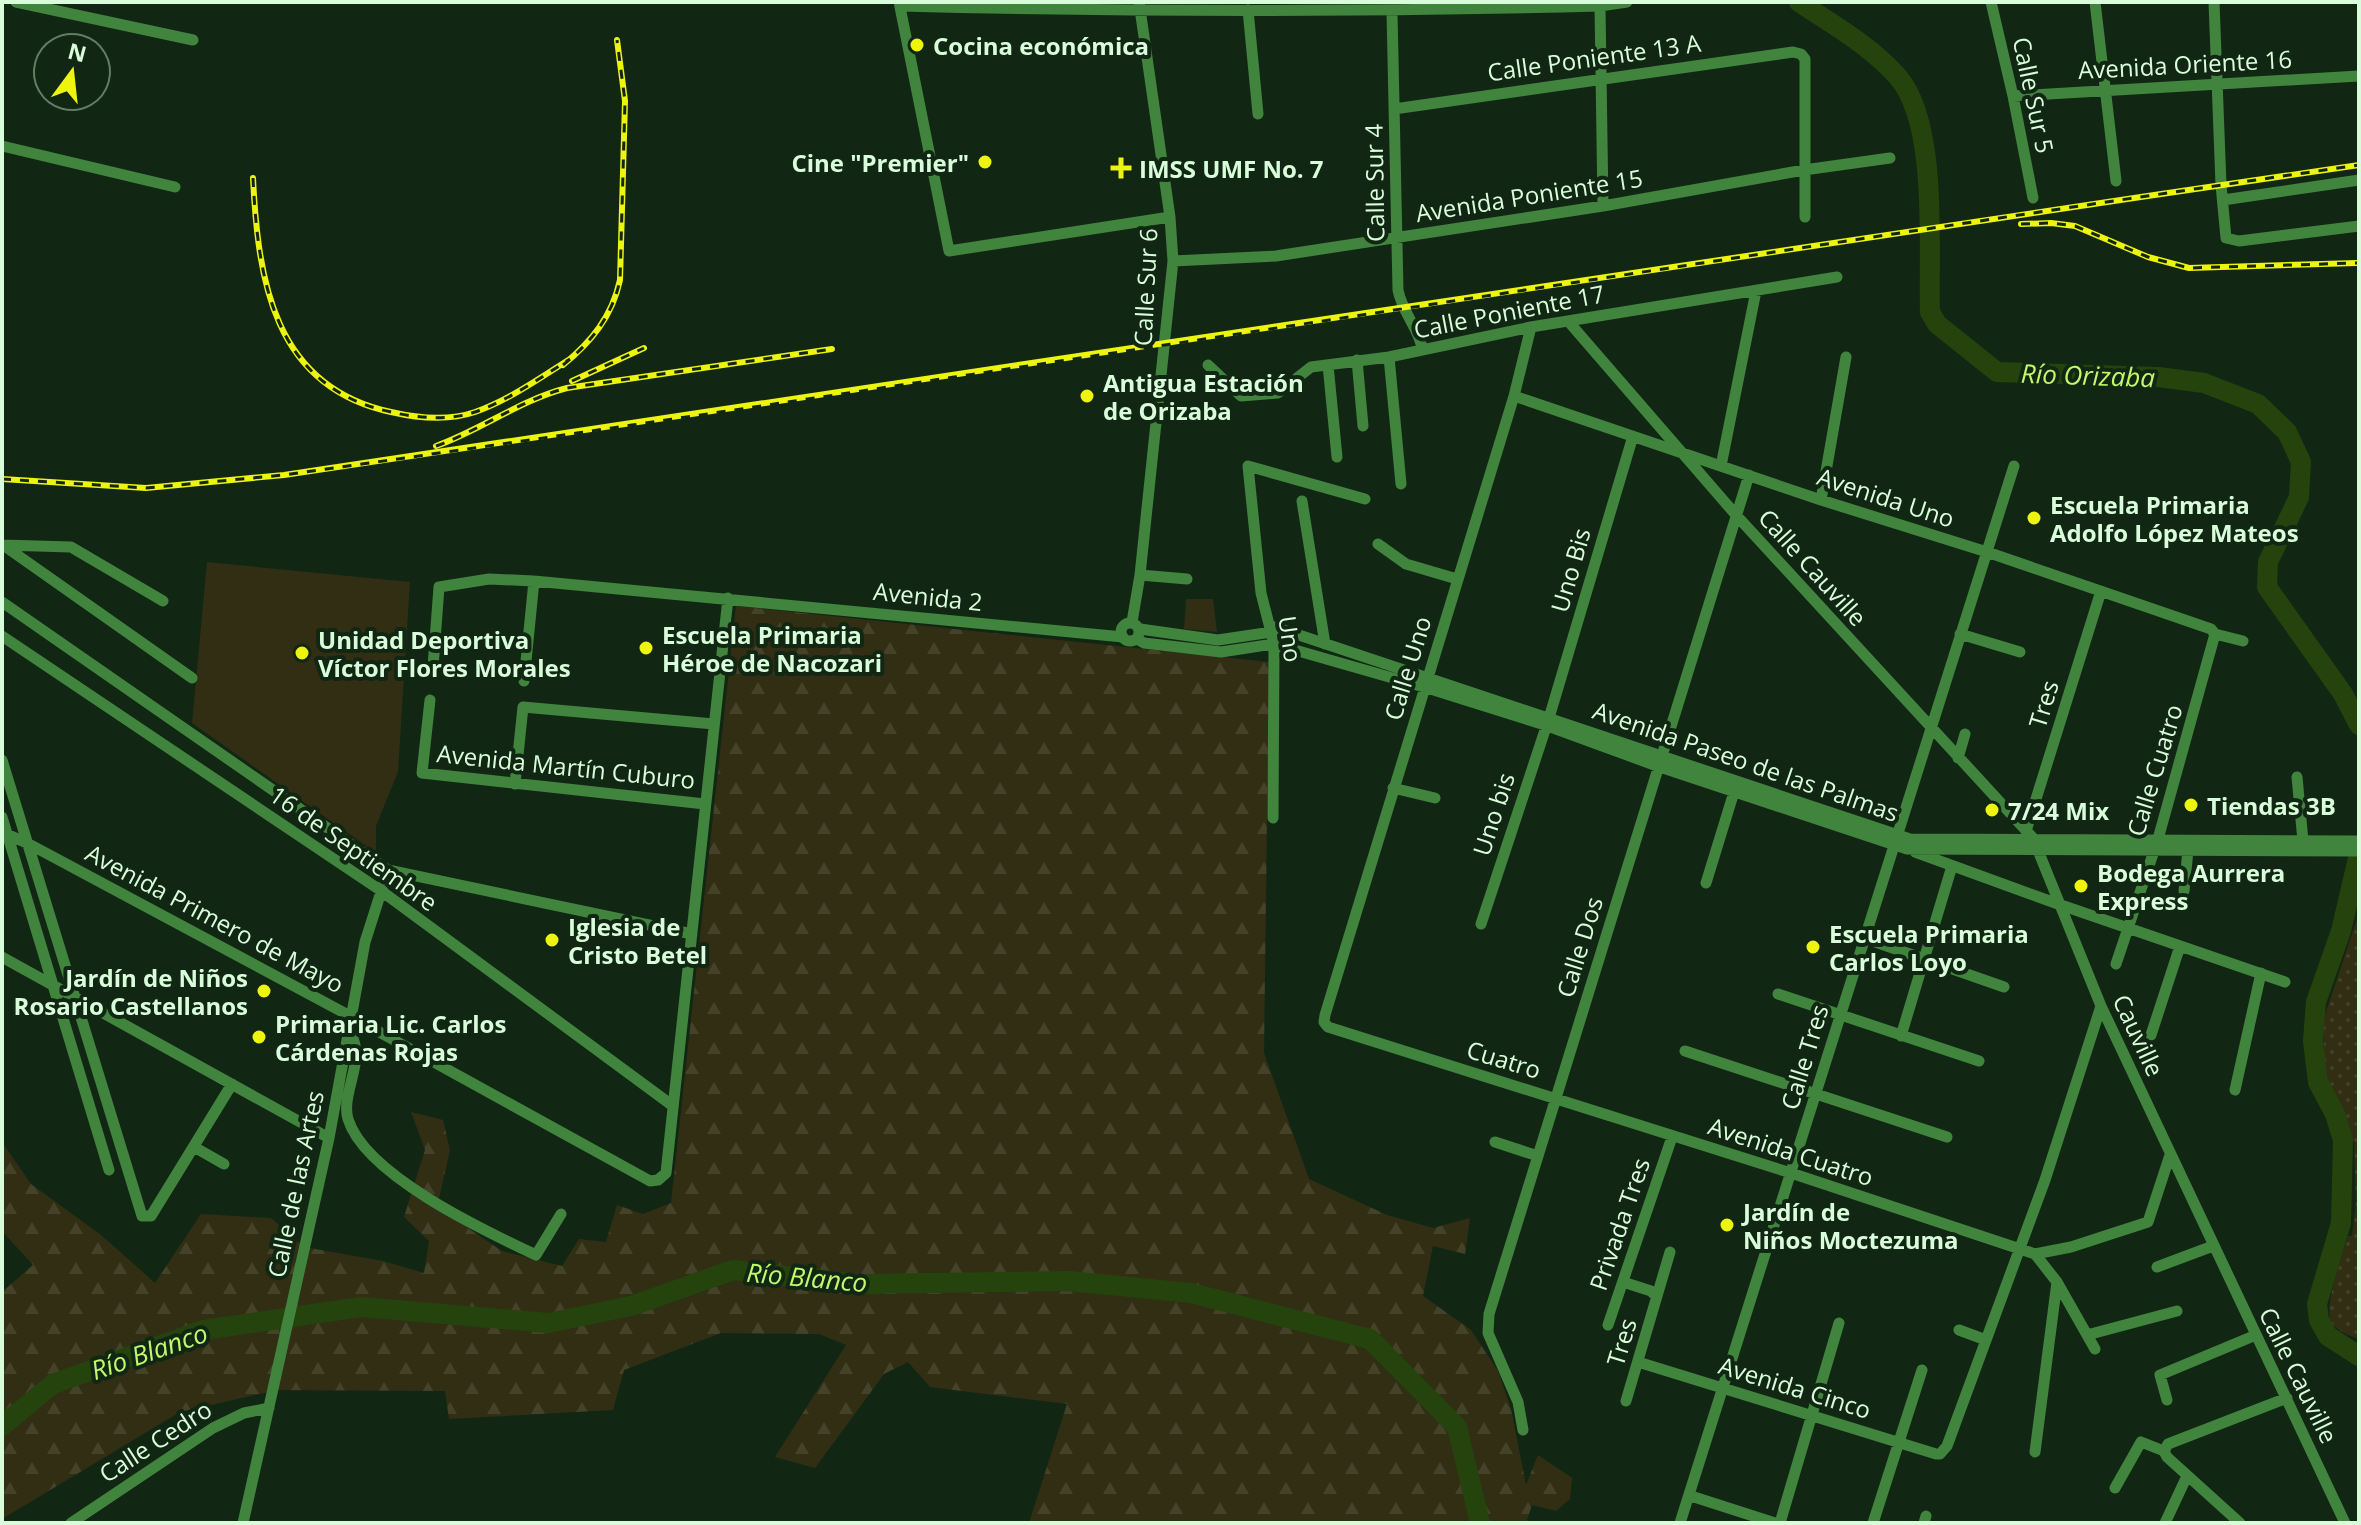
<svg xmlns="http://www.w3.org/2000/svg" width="2361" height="1525" font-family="'Open Sans',sans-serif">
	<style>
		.grass { fill: url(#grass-dots) }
		.forest { fill: url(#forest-firs) }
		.park { fill: #312e14 }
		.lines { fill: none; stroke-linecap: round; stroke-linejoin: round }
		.river { stroke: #25440d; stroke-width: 20 }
		.minor { stroke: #40843e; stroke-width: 11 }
		.rail-casing { stroke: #edf40e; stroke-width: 6 }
		.rail { stroke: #112713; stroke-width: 3; stroke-dasharray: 9; stroke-linecap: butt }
		.poi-dot { fill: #edf40e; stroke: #112713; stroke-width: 3 }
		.labels { text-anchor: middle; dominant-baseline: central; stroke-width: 8; stroke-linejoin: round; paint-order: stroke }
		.poi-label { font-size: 24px; font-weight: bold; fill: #d9fddb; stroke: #112713; text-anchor: start }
		.street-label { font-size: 24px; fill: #d9fddb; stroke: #112713 }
		.water-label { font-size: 26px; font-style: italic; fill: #c1f86c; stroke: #112713 }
	</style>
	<defs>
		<pattern id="grass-dots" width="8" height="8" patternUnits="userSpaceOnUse" patternTransform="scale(2)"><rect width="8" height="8" fill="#312e14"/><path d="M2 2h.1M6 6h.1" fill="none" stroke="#44432a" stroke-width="1.8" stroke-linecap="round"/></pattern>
		<pattern id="forest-firs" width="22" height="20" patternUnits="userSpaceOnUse" patternTransform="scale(2)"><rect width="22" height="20" fill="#312e14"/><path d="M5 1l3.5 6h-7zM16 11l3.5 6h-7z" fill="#44432a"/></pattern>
	</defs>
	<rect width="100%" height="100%" fill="#112713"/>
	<path class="grass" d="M2357,919L2359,920V1339C2350,1336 2337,1331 2332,1323C2322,1309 2343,1254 2348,1236H2352L2356,1202L2354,1142L2325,1085L2323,1021Z"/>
	<path class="forest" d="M736,606L1269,662L1264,1053L1309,1179L1387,1215L1433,1228L1470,1218L1465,1254L1433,1246L1423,1296L1471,1330L1498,1371L1511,1409L1526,1485L1538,1455L1572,1478L1570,1499L1556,1511L1532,1505L1527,1520L1531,1523H1029L1067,1404L930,1387L908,1362L884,1374L815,1468L775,1457L846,1345L819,1334L721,1333L624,1370L613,1410L449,1419L445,1391L277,1390L180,1412L2,1519V1292L33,1265L2,1231V1142L31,1184L101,1235L155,1283L201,1214L271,1218L304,1247L383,1261L424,1273L429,1241L404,1217L425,1150L411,1112L443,1120L450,1150L437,1207L502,1251L562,1266L579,1239L606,1242L617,1205L643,1214L671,1203Z"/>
	<path class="park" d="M207,562L410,582L398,772L376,826V853L192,723Z
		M1186,599H1213L1217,632L1184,629Z"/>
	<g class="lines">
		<path class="river" d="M1799,2C1833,25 1871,46 1898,77C1939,124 1928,252 1930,312L1937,324L1997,372L2158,377L2204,383L2258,404L2287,432L2301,462L2299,497L2268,562L2267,587L2343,694L2359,725
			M2359,854L2341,931L2316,1002L2313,1041L2318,1082L2335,1114L2343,1140L2341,1223L2317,1304L2319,1320L2328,1336L2359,1356
			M2,1426L53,1384L203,1330L361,1307L548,1323L631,1306L733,1270L858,1284L1069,1281L1191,1293L1370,1339L1457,1427L1480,1523"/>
		<path class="minor" d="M16,2L193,40
			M899,2L949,251L1170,217
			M1991,2L2013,96L2033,198
			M2095,2L2116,181
			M2214,2L2221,185L2226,238L2239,241L2359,226
			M900,6C1133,12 1367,12 1600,6L1627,2
			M1600,6L1603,206
			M1248,10L1258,114
			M1392,12L1398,290C1402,312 1418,327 1422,348
			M2013,96L2359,76
			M1394,109L1793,52L1801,54L1805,59V217
			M2,146L175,187
			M2223,200L2359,180
			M1173,261L1276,256L1603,206L1804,170L1890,158
			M1568,321L1736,515L2033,838L2101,1006L2345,1523
			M1531,327L1514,396L1325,1015L1324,1022L1328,1027L1791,1173L2035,1254L2071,1247L2148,1222L2170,1155
			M1389,357L1401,484
			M1357,360L1363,426
			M1208,365L1241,396L1278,393L1311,367L1389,357L1531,327L1837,277
			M1328,365L1337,457
			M1514,396L1821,500L1987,552L2211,629L2215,634L2243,641
			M1721,466L1756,291
			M1821,500L1846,357
			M1302,501L1325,644
			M1378,544L1406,564L1457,579
			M2,545L71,547L163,601
			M3,545L192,678
			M1140,575L1187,579
			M2,602L388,870L692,934
			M1132,622L1140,575L1173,261L1170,217L1139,2
			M1121 632a9 9 0 1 1 18 0a9 9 0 1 1-18 0Z
			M1140,629L1218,640L1272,632L1275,627L1910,839L2359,841
			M1960,634L2020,652
			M2,636L380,890L673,1106
			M1137,639L1144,643L1221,652L1274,644L1424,687L1545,725L1657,766L1907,849L2359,851
			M433,667L439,587L489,579L534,581L1123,637
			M524,681L534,581
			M430,700L422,773L705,804
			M1958,758L1965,734
			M2,760L142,1216H151L232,1084
			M2297,777L2303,841
			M515,784L523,707L714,724
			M1393,788L1435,798
			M2,817L109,1170
			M1273,818L1274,644L1261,593L1248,466L1365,499
			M2026,831L2101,591
			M2,832L29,844L352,1017L650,1181L658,1180L666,1173L728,598
			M1915,852L2058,904L2285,982
			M1706,883L1734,792
			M2184,891L2188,850
			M1481,924L1549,718L1633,436
			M1864,938L2004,987
			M2,957L329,1138
			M2116,964L2158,839L2215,634
			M1778,994L1979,1061
			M352,1034C353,1039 356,1046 356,1052C357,1073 342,1099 348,1119C365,1175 485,1231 536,1255L561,1214
			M2151,1035L2180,946
			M1901,1036L1952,866
			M1685,1051L1947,1137
			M2235,1090L2261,973
			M1495,1142L1538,1156
			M194,1147L224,1164
			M2035,1254L2057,1282L2095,1349
			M2157,1267L2213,1246
			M1623,1282L1651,1291L1656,1296
			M1608,1325L1672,1137
			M1959,1330L1986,1340
			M2087,1335L2177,1311
			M1638,1362L1936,1454H1940L1947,1446L2045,1180L2101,1006
			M2167,1400L2160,1375L2256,1335
			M1626,1401L1670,1252
			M1523,1430L1518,1402L1488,1333L1489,1314L1749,475
			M2164,1451L2168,1444L2287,1398
			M2164,1451L2167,1457L2240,1523
			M2035,1452L2057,1282
			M2115,1488L2141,1442L2164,1451
			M1691,1496L1775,1523
			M71,1523L213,1428L244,1413L269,1408
			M243,1523L329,1138L365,942L388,870
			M1680,1523L2014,466
			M1780,1523L1839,1323
			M1873,1523L1922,1370
			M1924,1523L1926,1516
			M2165,1523L2187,1476"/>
		<g class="rail-casing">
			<path id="rail" d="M253,178C258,279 273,387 391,412C417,418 449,421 475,412C509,400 540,378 570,359
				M2021,224L2051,223L2075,226L2148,257L2189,268L2357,263
				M563,365C591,342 612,317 620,280L625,101L617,40
				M572,381L644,348
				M436,446C481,430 520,400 567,388L832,349
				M2,479L146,488L284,475C977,378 1667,265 2359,165"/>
		</g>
		<use href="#rail" class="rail"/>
	</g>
	<g class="poi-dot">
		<circle cx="917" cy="45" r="8"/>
		<circle cx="985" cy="162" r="8"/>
		<path d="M1117 156h8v8h8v8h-8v8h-8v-8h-8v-8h8z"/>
		<circle cx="1087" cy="396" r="8"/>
		<circle cx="2034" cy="518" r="8"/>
		<circle cx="646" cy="648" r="8"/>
		<circle cx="302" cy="653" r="8"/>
		<circle cx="2191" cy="805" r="8"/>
		<circle cx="1992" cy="810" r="8"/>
		<circle cx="2081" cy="886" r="8"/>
		<circle cx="552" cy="940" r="8"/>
		<circle cx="1813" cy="947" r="8"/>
		<circle cx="264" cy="991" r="8"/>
		<circle cx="259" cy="1037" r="8"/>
		<circle cx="1727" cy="1225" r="8"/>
	</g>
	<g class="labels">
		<g class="poi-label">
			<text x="933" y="45">Cocina económica</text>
			<text x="969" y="162" text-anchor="end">Cine "Premier"</text>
			<text x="1139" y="168">IMSS UMF No. 7</text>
			<text x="1103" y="382">Antigua Estación<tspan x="1103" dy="28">de Orizaba</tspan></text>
			<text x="2050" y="504">Escuela Primaria<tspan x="2050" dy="28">Adolfo López Mateos</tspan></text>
			<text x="662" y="634">Escuela Primaria<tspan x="662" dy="28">Héroe de Nacozari</tspan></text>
			<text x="318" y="639">Unidad Deportiva<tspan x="318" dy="28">Víctor Flores Morales</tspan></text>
			<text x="2207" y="805">Tiendas 3B</text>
			<text x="2008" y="810">7/24 Mix</text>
			<text x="2097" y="872">Bodega Aurrera<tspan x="2097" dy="28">Express</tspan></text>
			<text x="568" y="926">Iglesia de<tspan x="568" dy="28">Cristo Betel</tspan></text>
			<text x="1829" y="933">Escuela Primaria<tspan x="1829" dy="28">Carlos Loyo</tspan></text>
			<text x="248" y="977" text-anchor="end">Jardín de Niños<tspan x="248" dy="28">Rosario Castellanos</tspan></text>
			<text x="275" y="1023">Primaria Lic. Carlos<tspan x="275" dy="28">Cárdenas Rojas</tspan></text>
			<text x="1743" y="1211">Jardín de<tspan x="1743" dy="28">Niños Moctezuma</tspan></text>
		</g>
		<g class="street-label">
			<text transform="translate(1594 57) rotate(-8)">Calle Poniente 13 A</text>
			<text transform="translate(2185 64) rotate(-3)">Avenida Oriente 16</text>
			<text transform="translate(2034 95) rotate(78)">Calle Sur 5</text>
			<text transform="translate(1374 183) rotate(-91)">Calle Sur 4</text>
			<text transform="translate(1529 195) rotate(-9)">Avenida Poniente 15</text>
			<text transform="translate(1145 287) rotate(-87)">Calle Sur 6</text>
			<text transform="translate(1509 311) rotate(-11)">Calle Poniente 17</text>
			<text transform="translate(1886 497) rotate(18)">Avenida Uno</text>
			<text transform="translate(1813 567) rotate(48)">Calle Cauville</text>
			<text transform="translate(1570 570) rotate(-74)">Uno Bis</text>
			<text transform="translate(928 596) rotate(6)">Avenida 2</text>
			<text transform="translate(1291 639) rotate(82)">Uno</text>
			<text transform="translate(1407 668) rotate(-73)">Calle Uno</text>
			<text transform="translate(2043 704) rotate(-73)">Tres</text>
			<text transform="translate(1746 761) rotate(19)">Avenida Paseo de las Palmas</text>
			<text transform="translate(566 766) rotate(6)">Avenida Martín Cuburo</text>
			<text transform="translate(2154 770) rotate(-73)">Calle Cuatro</text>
			<text transform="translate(1493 814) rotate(-72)">Uno bis</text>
			<text transform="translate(354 848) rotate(35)">16 de Septiembre</text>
			<text transform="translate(215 918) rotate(28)">Avenida Primero de Mayo</text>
			<text transform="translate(1579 947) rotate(-73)">Calle Dos</text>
			<text transform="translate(2139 1035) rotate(65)">Cauville</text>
			<text transform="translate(1804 1057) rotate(-73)">Calle Tres</text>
			<text transform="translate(1504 1059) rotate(17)">Cuatro</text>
			<text transform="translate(1791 1151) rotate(18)">Avenida Cuatro</text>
			<text transform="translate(295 1184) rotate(-78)">Calle de las Artes</text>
			<text transform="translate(1619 1224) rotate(-71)">Privada Tres</text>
			<text transform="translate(1621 1342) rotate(-73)">Tres</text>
			<text transform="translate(2299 1375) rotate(64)">Calle Cauville</text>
			<text transform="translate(1795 1387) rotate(17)">Avenida Cinco</text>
			<text transform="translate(155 1441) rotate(-33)">Calle Cedro</text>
		</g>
		<g class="water-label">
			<text transform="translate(2088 375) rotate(2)">Río Orizaba</text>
			<text transform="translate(807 1277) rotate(5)">Río Blanco</text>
			<text transform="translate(149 1351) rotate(-19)">Río Blanco</text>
		</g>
	</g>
	<rect width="2361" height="1525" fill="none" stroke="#d9fddb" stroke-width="8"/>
	<g transform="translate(72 72) rotate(15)"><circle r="38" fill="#112713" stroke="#617d63" stroke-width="2"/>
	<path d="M0-6L14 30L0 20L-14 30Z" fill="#edf40e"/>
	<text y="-12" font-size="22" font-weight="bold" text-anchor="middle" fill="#d9fddb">N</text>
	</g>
</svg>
